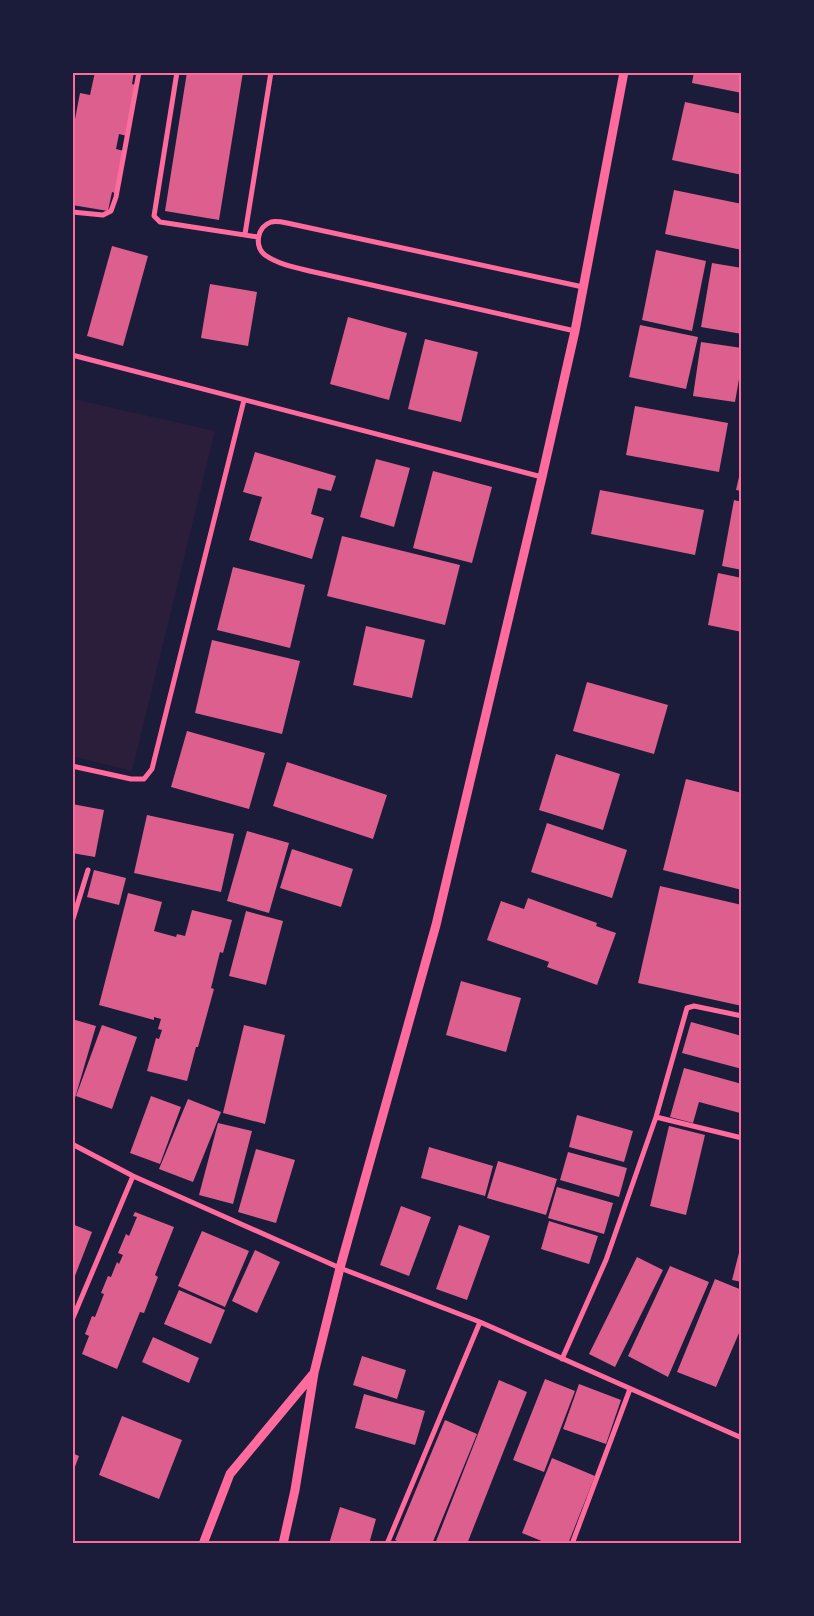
<svg xmlns="http://www.w3.org/2000/svg" width="814" height="1616" font-family="'Alegreya Sans',sans-serif">
	<style>
		.green { fill: #2a1e3b }
		.building { fill: #dd5f8e }
		.lines { fill: none; stroke-linecap: round; stroke-linejoin: round }
		.minor { stroke: #ff6b9d; stroke-width: 5 }
		.tertiary { stroke: #ff6b9d; stroke-width: 9 }
		.neatline { fill: none; stroke: #ff6b9d; stroke-width: 2 }
	</style>
	<rect width="100%" height="100%" fill="#1b1b3a"/>
	<path class="green" d="M73,399L215,431L132,771L73,756Z"/>
	<path class="building" d="M95,72H134L132,84L136,85L127,136L119,134L116,149L124,151L115,193L112,192L108,211L72,205V135L80,93L90,95Z
		M187,72H243L219,220L165,211Z
		M694,72H742V93L692,83Z
		M685,102L742,114V175L672,160Z
		M674,190L742,204V250L665,234Z
		M112,246L148,256L123,346L87,336Z
		M656,250L706,261L692,331L642,320Z
		M712,263L742,268V334L701,327Z
		M210,284L257,292L248,346L201,338Z
		M348,317L407,333L389,400L330,384Z
		M640,325L698,337L686,389L629,377Z
		M425,339L478,352L461,422L408,409Z
		M701,342L742,348V362L735,402L693,396Z
		M635,406L728,423L719,472L626,455Z
		M255,452L336,476L331,491L318,488L311,514L324,518L312,559L249,540L262,497L243,492Z
		M376,459L410,468L394,527L360,517Z
		M741,468H742V491L736,490Z
		M433,471L492,487L472,563L413,548Z
		M600,490L704,510L695,555L591,534Z
		M734,500L742,502V570L722,566Z
		M342,536L460,565L445,625L327,596Z
		M233,567L305,585L290,648L217,630Z
		M718,573L742,578V632L708,625Z
		M366,626L425,640L412,698L353,685Z
		M212,640L300,661L282,734L195,713Z
		M587,682L668,705L654,754L573,731Z
		M187,731L265,753L249,809L171,787Z
		M556,754L620,774L603,830L539,810Z
		M287,762L387,795L373,839L273,806Z
		M686,779L742,793V890L663,870Z
		M72,804L104,810L95,857L72,853Z
		M147,815L234,834L221,892L134,873Z
		M547,823L627,850L612,898L531,872Z
		M247,831L289,843L269,913L227,901Z
		M292,849L353,869L341,907L280,888Z
		M94,870L126,878L119,905L87,897Z
		M660,886L742,905V1006L638,983Z
		M128,893L162,902L154,931L176,937L177,934L185,936L192,910L232,920L223,953L220,952L211,988L214,989L198,1047H196L187,1081L147,1071L156,1038L159,1039L162,1030L158,1029L161,1019L154,1017V1020L99,1005Z
		M528,898L597,923L596,926L616,933L597,985L547,967L549,962L487,940L501,901L524,909Z
		M246,911L283,921L266,985L229,976Z
		M461,981L521,998L506,1052L446,1035Z
		M72,1019L96,1026L73,1105H72Z
		M691,1022L742,1036V1069L682,1053Z
		M102,1025L137,1037L112,1109L76,1096Z
		M244,1025L285,1035L265,1124L223,1113Z
		M684,1068L742,1084V1106L740,1113L699,1102L693,1123L670,1117Z
		M151,1096L181,1107L160,1164L130,1153Z
		M188,1099L221,1112L193,1182L159,1169Z
		M577,1115L633,1131L624,1162L569,1147Z
		M218,1123L252,1131L233,1204L199,1195Z
		M669,1126L705,1135L686,1215L650,1206Z
		M429,1147L493,1166L485,1196L421,1178Z
		M256,1149L295,1160L276,1223L238,1212Z
		M568,1152L627,1168L619,1197L560,1180Z
		M498,1161L557,1179L546,1215L487,1198Z
		M557,1187L613,1203L604,1234L548,1218Z
		M401,1206L431,1217L409,1276L380,1265Z
		M135,1212L174,1227L155,1275L158,1277L144,1313L140,1312L117,1369L82,1354L89,1336L85,1334L92,1316L95,1317L104,1294L101,1293L108,1276L111,1277L117,1262L119,1264L123,1255L118,1253L126,1234L129,1236L137,1217L133,1216Z
		M549,1221L598,1236L589,1264L541,1249Z
		M72,1224L92,1232L73,1281H72Z
		M459,1225L490,1236L467,1300L436,1289Z
		M202,1231L249,1251L225,1307L178,1286Z
		M741,1245H742V1282L732,1280Z
		M255,1250L280,1262L257,1313L232,1301Z
		M637,1257L663,1270L615,1367L589,1354Z
		M670,1266L709,1282L668,1377L628,1356Z
		M715,1279L742,1290V1326L716,1387L677,1372Z
		M179,1290L225,1310L211,1344L164,1324Z
		M153,1337L199,1358L189,1383L142,1362Z
		M362,1356L406,1370L397,1399L353,1385Z
		M545,1379L575,1391L544,1472L513,1460Z
		M499,1380L527,1392L467,1544H435Z
		M579,1384L621,1400L606,1444L563,1429Z
		M364,1394L425,1411L415,1445L355,1428Z
		M122,1416L182,1440L159,1499L99,1475Z
		M445,1420L477,1434L432,1544H404L395,1540Z
		M72,1453L79,1456L73,1472H72Z
		M552,1458L595,1476L568,1544H549L522,1533Z
		M340,1507L376,1519L369,1544H329Z"/>
	<g class="lines">
		<path class="minor" d="M177,72L154,216L160,222L258,237
			M72,212L103,215L111,211L116,197L139,72
			M245,234L271,72
			M575,331L314,272C298,268 279,265 265,255C254,246 257,227 271,222C275,221 282,222 287,223L583,287
			M72,355L542,477
			M72,766L131,779H144L152,769L244,400
			M72,922L88,870
			M656,1117L742,1138
			M72,1144L133,1176L340,1268L480,1322L742,1438
			M72,1320L133,1176
			M562,1359L606,1260L656,1117L687,1008L694,1006L742,1016
			M387,1544L480,1322
			M572,1544L630,1389"/>
		<path class="tertiary" d="M203,1544L230,1474L314,1373
			M283,1544L295,1490L314,1373L340,1268L436,925L542,477L575,331L624,72"/>
	</g>
	<rect width="814" height="1616" fill="none" stroke="#1b1b3a" stroke-width="148"/>
	<rect x="74" y="74" width="666" height="1468" class="neatline"/>
</svg>
